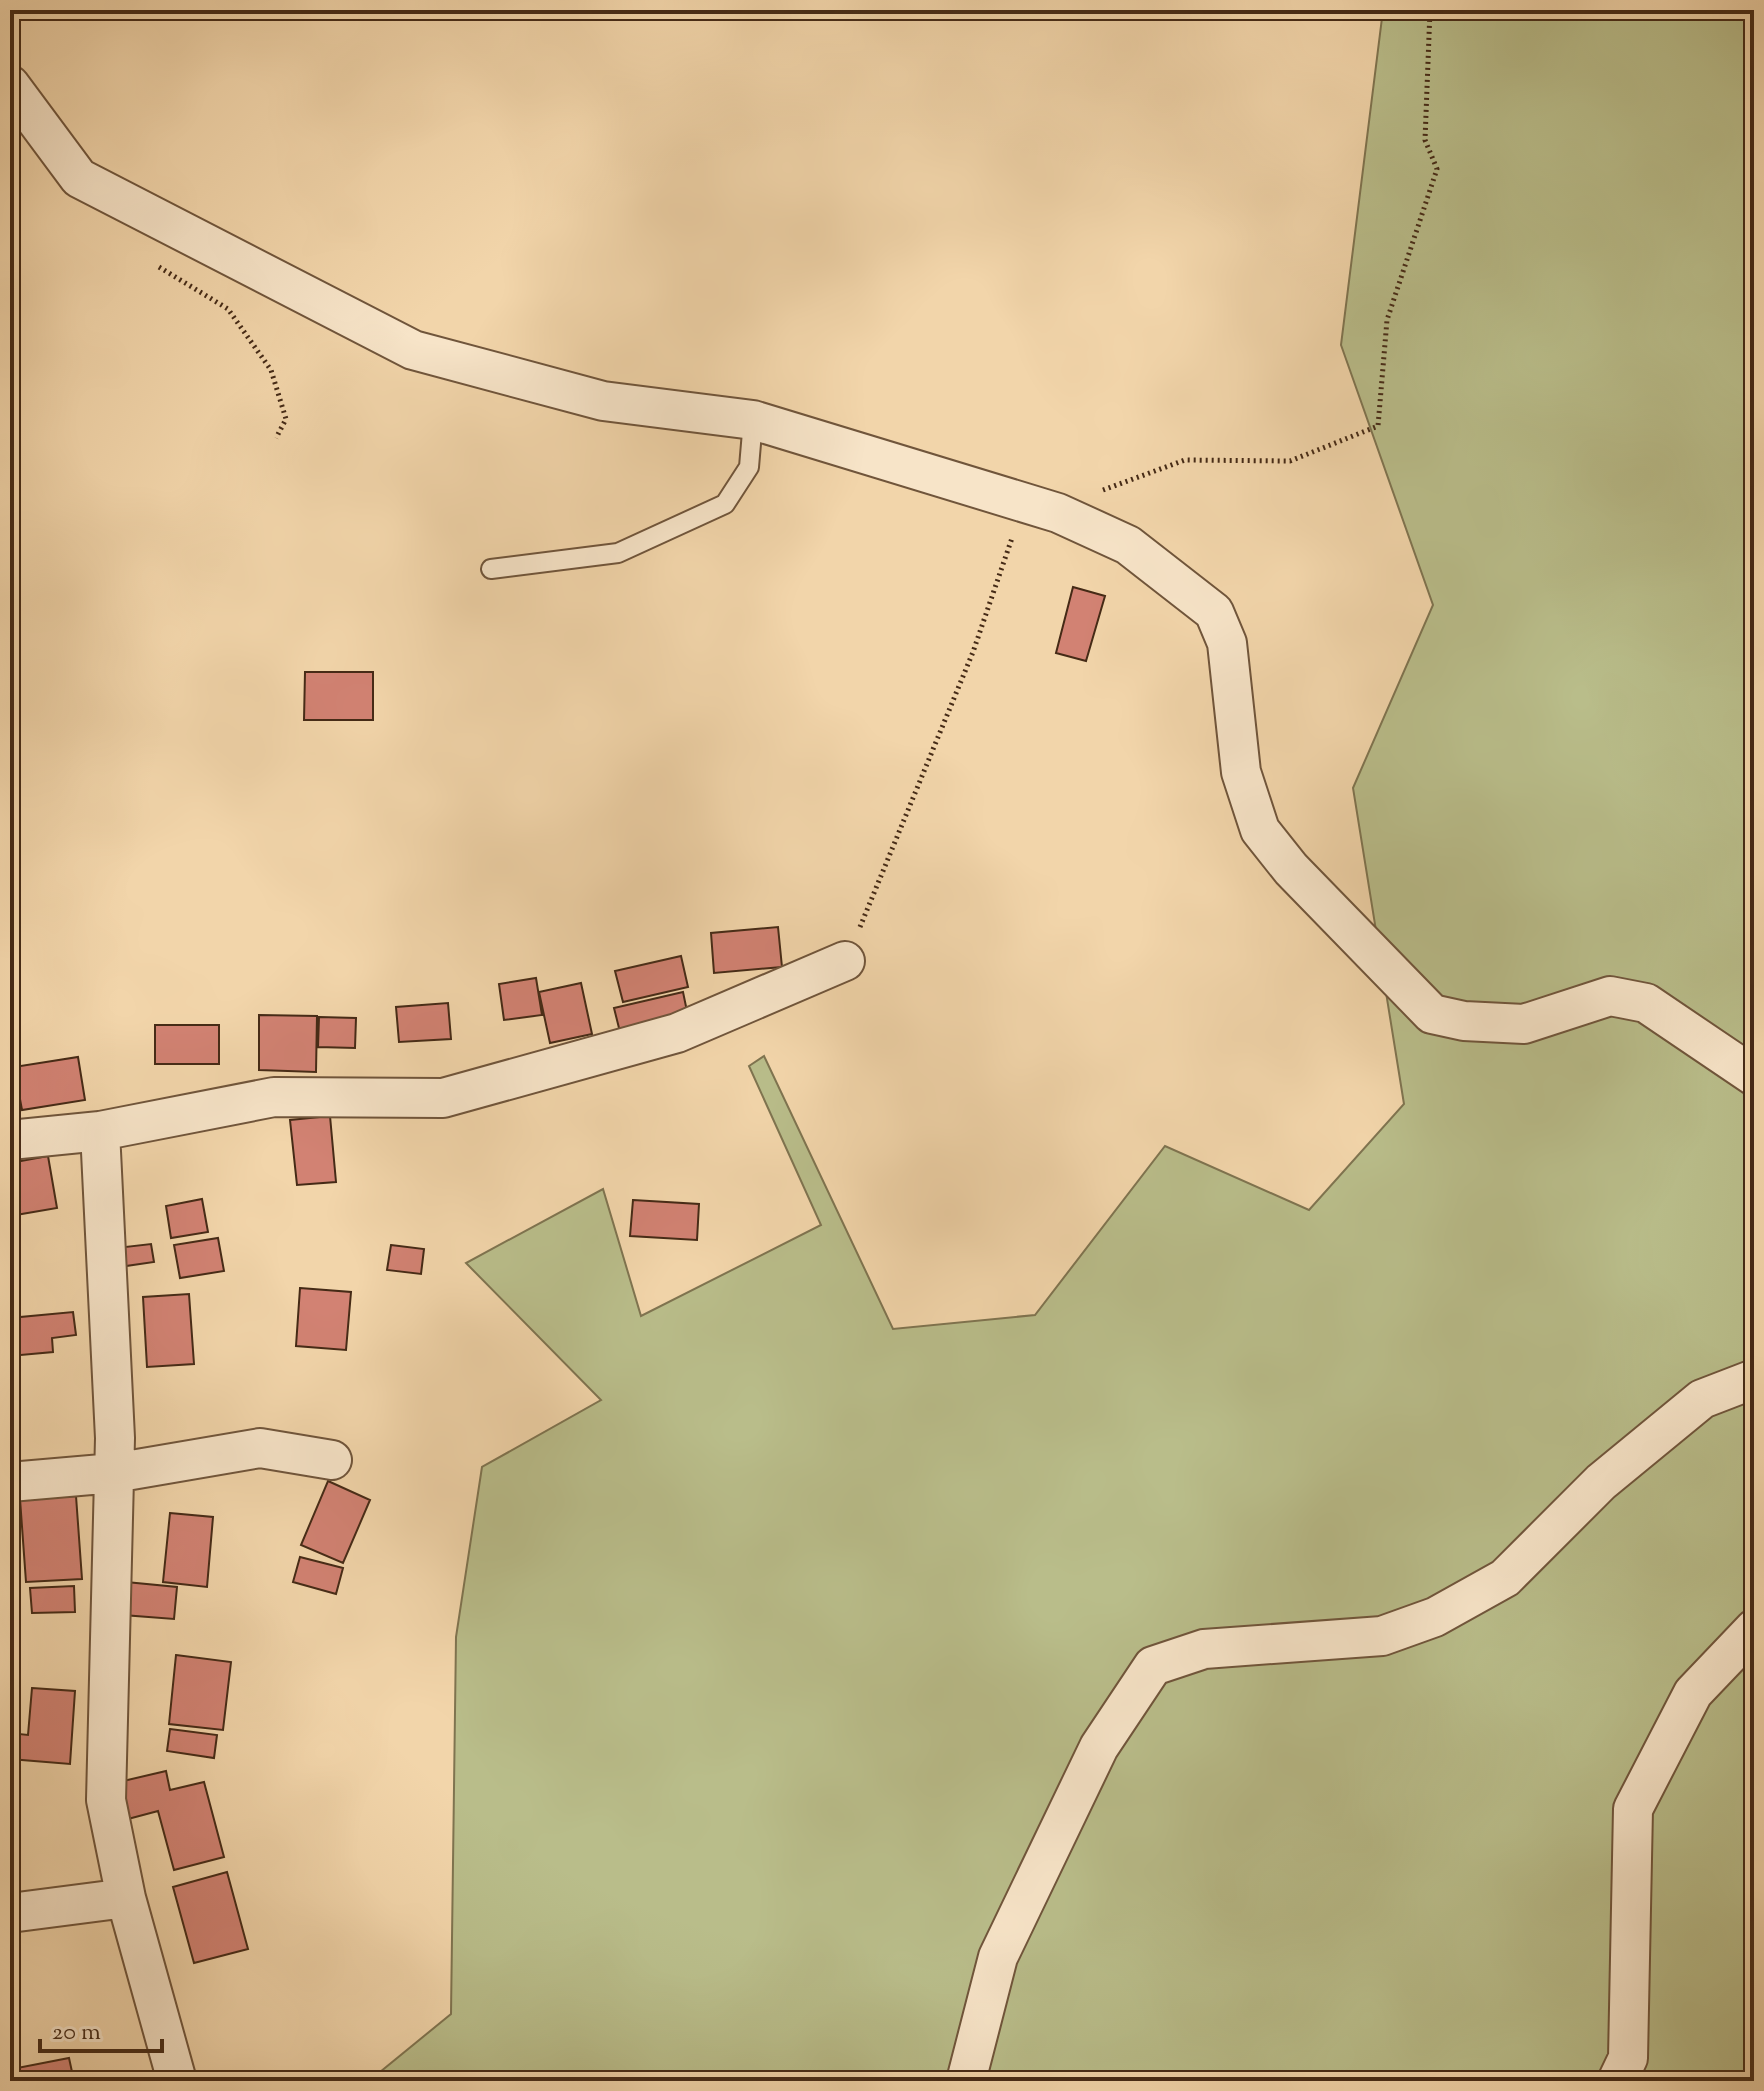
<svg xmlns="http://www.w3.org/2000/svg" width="1764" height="2091" font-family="'Sorts Mill Goudy',serif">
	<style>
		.green { fill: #b9bd8a; stroke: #7f7450; stroke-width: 2 }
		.building { fill: #d28273; stroke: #452a16; stroke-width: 2 }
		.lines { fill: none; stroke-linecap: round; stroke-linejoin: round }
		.service-casing { stroke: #70553b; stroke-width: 22 }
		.minor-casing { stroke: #70553b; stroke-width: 42 }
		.path { stroke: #452a16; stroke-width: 5; stroke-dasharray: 2 4; stroke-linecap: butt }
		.service { stroke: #f7e4c8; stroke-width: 18 }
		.minor { stroke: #f7e4c8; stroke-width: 38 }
	</style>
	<rect width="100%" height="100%" fill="#f2d5aa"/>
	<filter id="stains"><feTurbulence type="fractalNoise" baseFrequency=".0025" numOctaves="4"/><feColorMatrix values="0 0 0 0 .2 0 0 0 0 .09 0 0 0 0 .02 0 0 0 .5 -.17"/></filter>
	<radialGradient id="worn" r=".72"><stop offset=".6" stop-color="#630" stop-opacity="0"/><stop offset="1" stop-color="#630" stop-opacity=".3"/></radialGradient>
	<path class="green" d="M1383,10H1754V2081H369L451,2014L456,1637L482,1467L601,1400L466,1263L603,1189L641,1316L821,1225L749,1066L764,1056L893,1329L1035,1315L1165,1146L1309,1210L1404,1104L1353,788L1433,605L1341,345Z"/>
	<path class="building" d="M1073,587L1105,596L1086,661L1056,653Z
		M305,672H373V720H304Z
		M778,927L782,967L714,973L711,933Z
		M681,956L688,987L623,1002L615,971Z
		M536,978L542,1015L504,1020L499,984Z
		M581,983L592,1034L550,1043L539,992Z
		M683,992L689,1021L621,1036L614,1008Z
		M448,1003L451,1039L399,1042L396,1007Z
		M259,1015L317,1016L316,1072L259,1070Z
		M319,1017L356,1018L355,1048L318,1047Z
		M155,1025H219V1064H155Z
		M78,1057L85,1100L22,1110L14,1067Z
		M330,1116L336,1182L297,1185L290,1120Z
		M48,1156L57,1208L10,1216V1163Z
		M202,1199L208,1232L171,1238L166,1206Z
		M633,1200L699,1204L697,1240L630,1236Z
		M218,1238L224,1271L180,1278L174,1245Z
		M151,1244L154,1262L119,1267L116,1248Z
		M391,1245L424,1249L421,1274L387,1270Z
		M300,1288L351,1292L346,1350L296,1346Z
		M189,1294L194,1364L147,1367L143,1297Z
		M73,1312L76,1335L52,1338L53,1352L10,1356V1318Z
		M328,1481L370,1500L343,1563L301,1545Z
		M76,1496L82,1579L26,1582L20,1499Z
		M170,1513L213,1517L207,1587L163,1582Z
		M300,1557L343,1568L336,1594L293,1582Z
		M126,1582L177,1587L174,1619L123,1615Z
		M74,1586L75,1612L32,1613L30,1588Z
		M176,1655L231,1662L223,1730L169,1724Z
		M32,1688L75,1691L70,1764L10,1759V1733L28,1735Z
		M170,1729L217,1735L214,1758L167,1751Z
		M166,1771L170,1790L204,1782L224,1857L174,1870L158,1811L128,1819L119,1782Z
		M227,1872L248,1949L194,1963L173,1887Z
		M69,2058L74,2081H14L12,2069Z"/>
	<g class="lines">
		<g class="service-casing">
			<path id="service" d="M491,569L618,553L725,504L749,467L753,420"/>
		</g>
		<g class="minor-casing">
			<path id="minor" d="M10,85L79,178L413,350L603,401L753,420L1058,513L1128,545L1214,612L1227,643L1241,772L1260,830L1291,869L1432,1014L1464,1021L1524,1024L1610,996L1646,1003L1754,1076
				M100,1131L115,1438L106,1800L126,1898L177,2081
				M10,1140L100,1131L274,1097L443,1098L677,1033L845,961
				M10,1482L114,1473L260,1448L332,1460
				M10,1913L126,1898
				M966,2081L998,1957L1099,1747L1153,1666L1204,1649L1382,1636L1435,1617L1505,1578L1601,1482L1702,1399L1754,1379
				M1617,2081L1628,2058L1633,1809L1693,1693L1754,1629"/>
		</g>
		<path class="path" d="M159,267L228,309L271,370L286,419L276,438
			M1103,490L1185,460L1290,461L1378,426L1387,320L1437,169L1425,140L1430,10
			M860,927L973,652L1012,538"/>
		<use href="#service" class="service"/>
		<use href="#minor" class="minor"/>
	</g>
	<rect width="1764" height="2091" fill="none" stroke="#f2d5aa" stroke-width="40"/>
	<rect x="12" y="12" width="1740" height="2067" fill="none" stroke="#452a16" stroke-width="4"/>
	<rect x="20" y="20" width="1724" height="2051" fill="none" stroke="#452a16" stroke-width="2"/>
	<path d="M40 2039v12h122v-12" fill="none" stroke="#452a16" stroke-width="4"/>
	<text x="52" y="2039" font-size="24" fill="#452a16" stroke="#f7e4c8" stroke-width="6" paint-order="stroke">20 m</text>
	<rect width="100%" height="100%" filter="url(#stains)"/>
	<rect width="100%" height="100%" fill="url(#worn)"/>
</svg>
